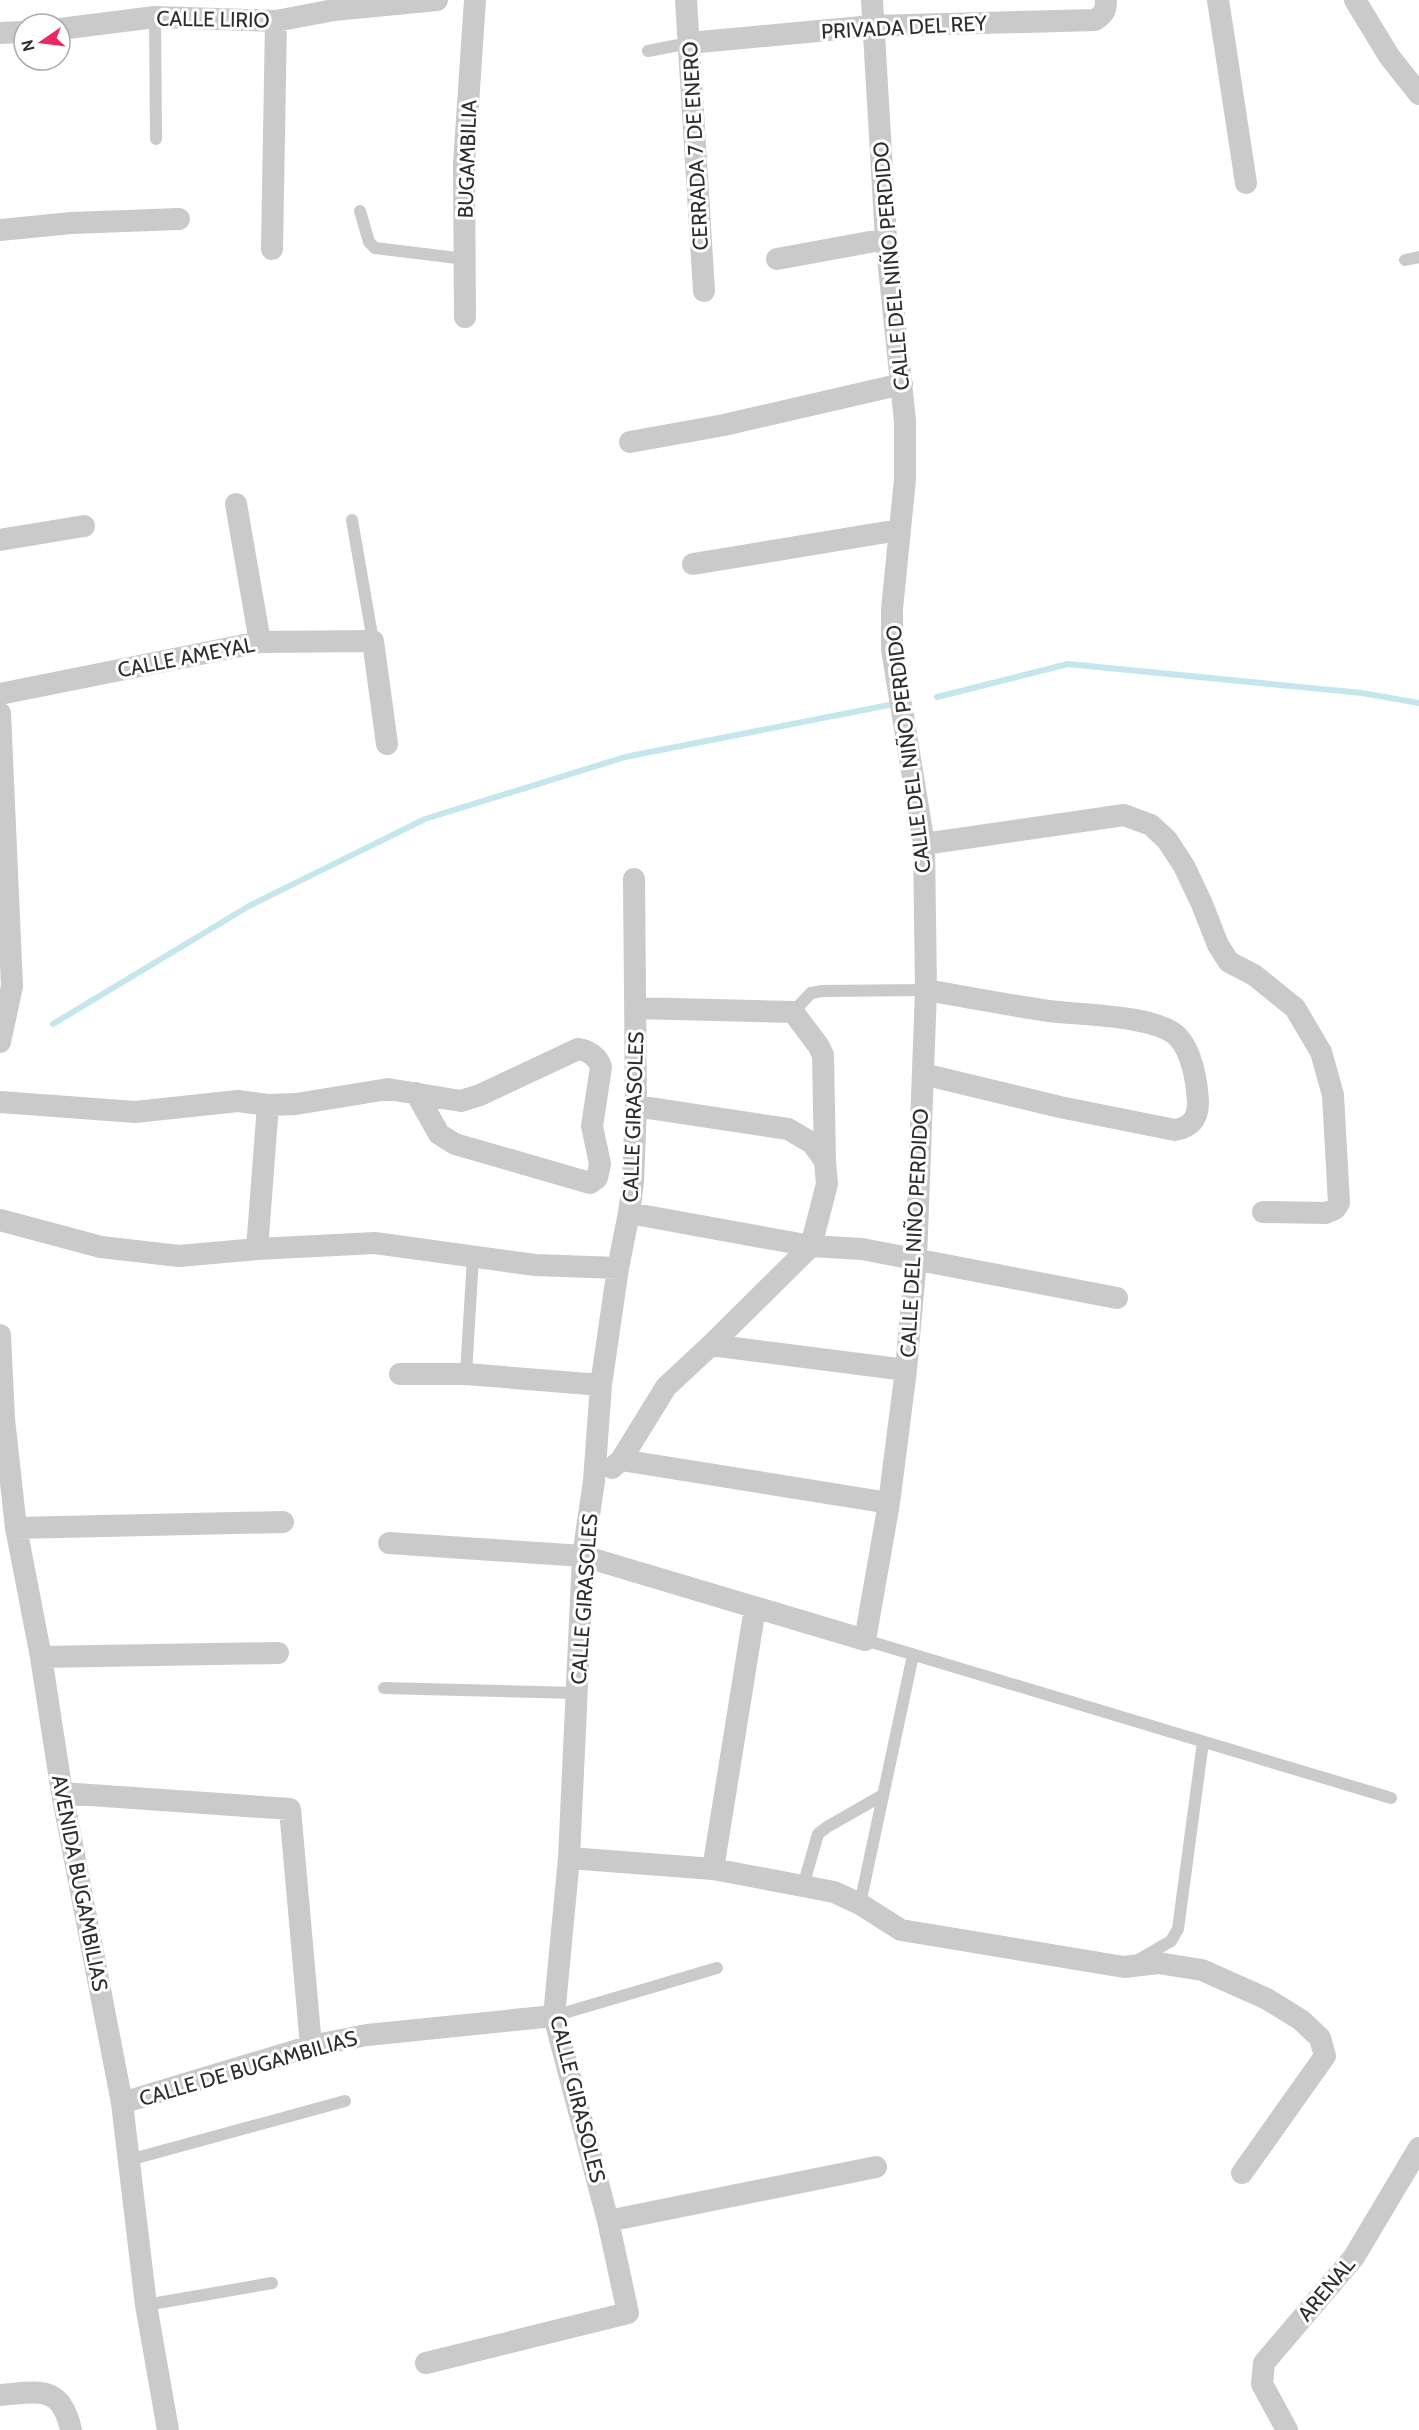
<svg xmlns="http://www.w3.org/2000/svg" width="1419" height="2430" font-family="Cabin,sans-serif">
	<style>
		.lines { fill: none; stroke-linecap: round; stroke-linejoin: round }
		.stream { stroke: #c5e6ec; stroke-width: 6 }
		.lane { stroke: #cacaca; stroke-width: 12 }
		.street { stroke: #cacaca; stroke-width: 22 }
		.labels { text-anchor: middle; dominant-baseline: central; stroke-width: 6; stroke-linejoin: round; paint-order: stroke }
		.street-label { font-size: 21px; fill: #2d2d2d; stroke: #fff }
	</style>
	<rect width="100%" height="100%" fill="#fff"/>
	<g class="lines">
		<path class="stream" d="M937,697L1068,664L1362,693L1419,703
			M53,1024L249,906L425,819L625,757L894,704"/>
		<path class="lane" d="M155,17L156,139
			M648,51L689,43
			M360,211L369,242L375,248L465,259
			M1405,260L1419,257
			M352,520L373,641
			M793,1012L811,993L822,991L926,990
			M466,1374L473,1257
			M865,1640L1391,1798
			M384,1688L577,1693
			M803,1886L818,1834L827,1827L883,1795
			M860,1904L913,1655
			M1140,1959L1171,1941L1178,1929L1203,1742
			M554,2016L717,1968
			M129,2160L345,2101
			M146,2305L272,2283"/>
		<path class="street" d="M686,0L704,291
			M1218,0L1246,183
			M1355,0L1389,56L1419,94
			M60,29L155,17L276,21L334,10L437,0
			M0,33L24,32
			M689,43L872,26L1095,20C1104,14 1106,11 1106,0
			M0,230L71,223L179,219
			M272,249L276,21
			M777,259L886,239
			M465,317L464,164L475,0
			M630,442L724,425L902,384
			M236,504L260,642
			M0,540L84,526
			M693,564L899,530
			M0,694L260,642L373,641L387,744
			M0,713L12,986L0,1042
			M924,844L1124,815L1151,825L1167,840L1184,866L1202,904L1218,945L1229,962L1254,975L1295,1008L1321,1052L1333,1095L1339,1203L1335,1209L1326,1213L1263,1212
			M635,1008L793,1012L818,1045L823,1055L825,1161
			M923,1074L1060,1107L1175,1130C1191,1127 1198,1119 1198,1102C1197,1082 1192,1052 1178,1037C1158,1015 1079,1015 1049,1011C1008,1005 967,997 926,990
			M0,1102L135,1112L238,1101L268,1105L296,1104L388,1089L461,1101L480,1095L578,1049C588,1050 598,1057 601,1067L592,1126L600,1164L597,1178L590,1183L455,1144L439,1134L416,1093
			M636,1106L788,1129L812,1143L825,1161L827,1184L811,1246L711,1345
			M629,1213L811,1246L862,1249L1117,1298
			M0,1220L101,1247L179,1256L257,1249L268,1105
			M257,1249L375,1243L535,1265L618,1268
			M0,1335L4,1419L16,1528L41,1657L62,1793L122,2103L146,2305L168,2430
			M400,1374H466L601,1385
			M621,1460L666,1387L711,1345L906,1370
			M612,1468L621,1460L889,1503
			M16,1528L283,1522
			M389,1543L583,1556L865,1640L889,1503L906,1370L916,1259L926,990L924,844L892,650V609L905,479V421L886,239L872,0
			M41,1657L278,1653
			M62,1793L290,1809L311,2046
			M569,1858L713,1869L803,1886L834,1892L860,1904L901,1930L1124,1967L1158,1963L1202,1970L1267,1999L1301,2020L1320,2038L1325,2056L1242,2173
			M713,1869L755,1608
			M122,2103L311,2046L367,2035L554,2016
			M608,2221L876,2167
			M426,2363L628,2313L608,2221L554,2016L569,1858L583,1556L594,1481L601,1385L618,1268L629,1213L633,1182L636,1106L634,879
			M0,2395C39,2392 61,2384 71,2430
			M1287,2430L1262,2384L1264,2363L1354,2257L1419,2148"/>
	</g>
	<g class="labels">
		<g class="street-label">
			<text transform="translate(213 19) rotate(1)">CALLE LIRIO</text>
			<text transform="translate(904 27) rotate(-3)">PRIVADA DEL REY</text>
			<text transform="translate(695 146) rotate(-93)">CERRADA 7 DE ENERO</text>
			<text transform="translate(467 159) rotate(-88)">BUGAMBILIA</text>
			<text transform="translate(891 266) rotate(-95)">CALLE DEL NIÑO PERDIDO</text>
			<text transform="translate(186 657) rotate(-11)">CALLE AMEYAL</text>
			<text transform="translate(908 749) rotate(-97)">CALLE DEL NIÑO PERDIDO</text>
			<text transform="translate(633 1117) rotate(-88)">CALLE GIRASOLES</text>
			<text transform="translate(914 1233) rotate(-87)">CALLE DEL NIÑO PERDIDO</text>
			<text transform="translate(584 1599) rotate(-86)">CALLE GIRASOLES</text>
			<text transform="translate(80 1883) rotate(79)">AVENIDA BUGAMBILIAS</text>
			<text transform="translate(248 2068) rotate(-16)">CALLE DE BUGAMBILIAS</text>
			<text transform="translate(578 2099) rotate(76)">CALLE GIRASOLES</text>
			<text transform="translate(1326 2289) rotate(-50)">ARENAL</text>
		</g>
	</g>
	<g transform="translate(42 42) rotate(256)"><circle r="28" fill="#ffffff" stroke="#ababab" stroke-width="1.5"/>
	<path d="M0-4.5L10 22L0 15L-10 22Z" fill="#ec2760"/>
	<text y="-9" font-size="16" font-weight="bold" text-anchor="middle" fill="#2d2d2d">N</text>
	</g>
</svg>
